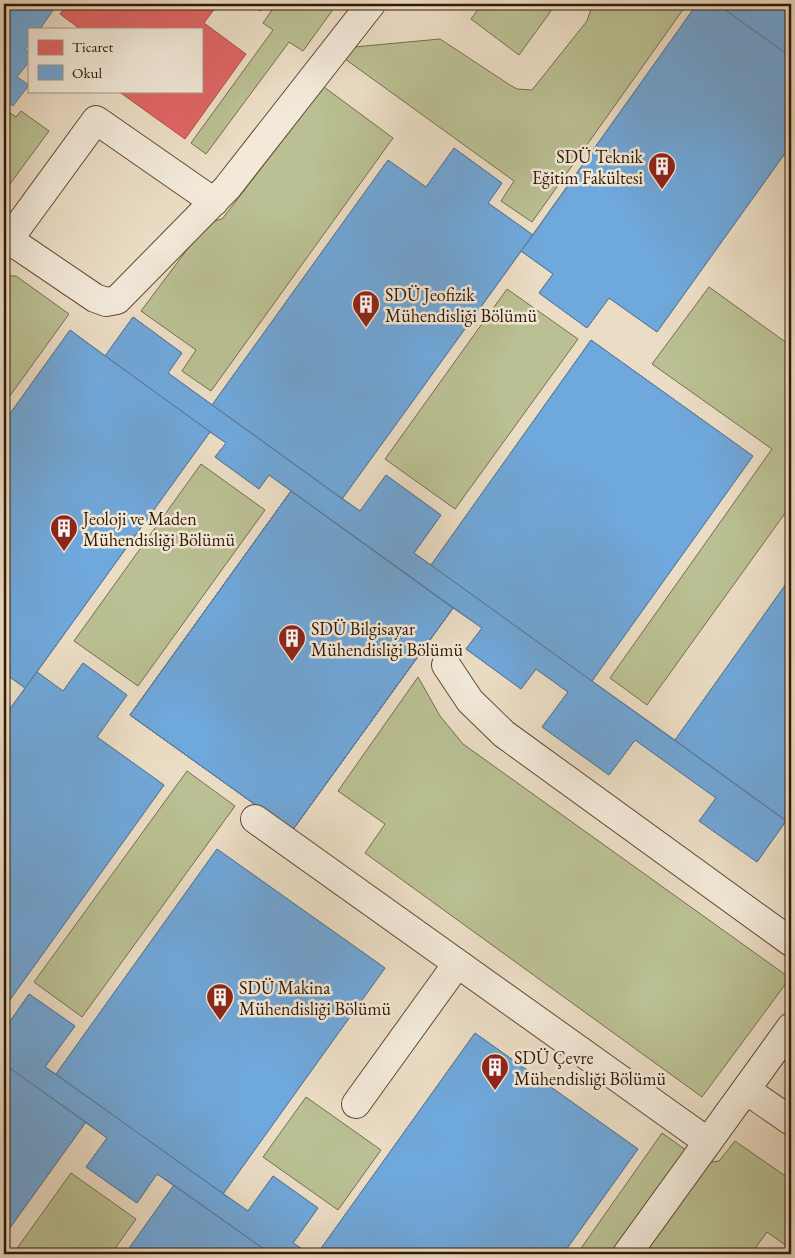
<svg xmlns="http://www.w3.org/2000/svg" width="795" height="1258" font-family="'EB Garamond',serif">
	<style>
		.green { fill: #bac093; stroke: #786c4b }
		.shops { fill: #e06666; stroke: #ad4f48 }
		.schools { fill: #6fa8dc; stroke: #5e7d9b }
		.lines { fill: none; stroke-linecap: round; stroke-linejoin: round }
		.minor-casing { stroke: #624934; stroke-width: 30 }
		.minor { stroke: #f2e9d9; stroke-width: 28 }
		.labels { text-anchor: middle; dominant-baseline: central; stroke-width: 5; stroke-linejoin: round; paint-order: stroke }
		.poi-label { font-size: 18px; fill: #351803; stroke: #f2e9d9; text-anchor: start }
	</style>
	<rect width="100%" height="100%" fill="#ebddc5"/>
	<filter id="stains"><feTurbulence type="fractalNoise" baseFrequency=".004" numOctaves="4"/><feColorMatrix values="0 0 0 0 .2 0 0 0 0 .09 0 0 0 0 .02 0 0 0 .5 -.17"/></filter>
	<radialGradient id="worn" r=".72"><stop offset=".6" stop-color="#630" stop-opacity="0"/><stop offset="1" stop-color="#630" stop-opacity=".3"/></radialGradient>
	<path class="green" d="M276,4H337L303,51L289,42L206,154L191,143L273,30L263,23Z
		M482,4H541L551,11L519,55L471,19Z
		M590,4H687L532,222L501,201L514,181L345,59L354,47L440,39L510,85L517,89L532,90L587,21L591,9Z
		M324,87L393,138L211,391L182,371L196,350L141,311L207,223L222,219L226,214Z
		M4,109L16,117L21,111L49,131L4,192Z
		M4,276H16L69,314L4,404Z
		M709,287L791,346V505L647,705L610,678L772,449L652,364Z
		M507,289L578,339L455,509L385,459Z
		M201,464L265,510L138,686L74,641Z
		M418,677L440,716L463,744L790,978L702,1097L365,853L385,824L338,791Z
		M187,771L235,806L82,1017L34,982Z
		M306,1097L381,1150L338,1210L263,1157Z
		M662,1133L704,1163L719,1161L735,1141L791,1180V1249L767,1232L751,1254H577Z
		M71,1173L136,1219L111,1254H13Z"/>
	<path class="shops" d="M67,4H218L204,23L246,54L185,139L118,91H201V29H80L60,14Z"/>
	<path class="schools" d="M4,4H47L54,9L40,29H29V44L25,50L29,52V62L17,77L29,85L13,106L4,99Z
		M250,4H265L260,11Z
		M697,4H791L789,27L791,28V145L657,332L609,298L587,328L539,293L553,274L521,251L342,499L360,511L386,475L441,515L414,553L431,565L591,340L753,456L592,681L675,740L791,577V824L786,821L757,862L699,821L716,798L635,740L609,775L542,727L568,692L536,669L521,689L466,649L482,628L453,608L292,831L130,715L291,491L269,475L259,489L215,457L226,443L210,432L37,672L63,691L83,663L127,695L97,737L164,785L4,1008V717L25,688L4,673V422L70,330L105,356L133,317L182,353L168,373L212,405L388,160L426,187L454,148L502,183L488,203L533,235Z
		M697,4H717L791,57V145L657,332L609,298L587,328L539,293L553,274L521,251Z
		M717,4H791L789,27L791,28V57Z
		M454,148L502,183L488,203L533,235L342,499L212,405L388,160L426,187Z
		M133,317L182,353L168,373L360,511L386,475L441,515L414,553L786,821L757,862L699,821L716,798L635,740L609,775L542,727L568,692L536,669L521,689L466,649L482,628L269,475L259,489L215,457L226,443L105,356Z
		M70,330L210,432L25,688L4,673V422Z
		M591,340L753,456L592,681L431,565Z
		M291,491L453,608L292,831L130,715Z
		M291,491L453,608L292,831L130,715Z
		M291,491L453,608L292,831L130,715Z
		M791,577V824L675,740Z
		M83,663L127,695L97,737L164,785L4,1008V717L37,672L63,691Z
		M217,849L385,968L223,1194L248,1211L273,1176L318,1208L293,1243L310,1254H125L174,1185L157,1174L137,1203L86,1167L107,1138L86,1122L4,1236V1030L29,994L75,1026L45,1067L56,1074Z
		M217,849L385,968L223,1194L56,1074Z
		M29,994L75,1026L45,1067L248,1211L273,1176L318,1208L293,1243L310,1254H271L157,1174L137,1203L86,1167L107,1138L4,1064V1030Z
		M475,1033L638,1149L563,1254H317Z
		M475,1033L638,1149L563,1254H317Z
		M4,1064L86,1122L4,1236Z
		M174,1185L271,1254H125Z"/>
	<g class="lines">
		<g class="minor-casing">
			<path id="minor" d="M8,239L95,298L106,302L117,300L227,188L371,4
				M4,246L96,120L214,202
				M446,665L470,701L504,734L791,942
				M255,819L708,1142
				M746,1090L791,1121
				M356,1104L457,964
				M627,1254L791,1027"/>
		</g>
		<use href="#minor" class="minor"/>
	</g>
	<defs>
		<g id="building-pin" transform="scale(1.4375)"><path d="M0 17L-7.5 6A9.5 9.5 0 1 1 7.5 6Z" fill="#8f2418" stroke="#f2e9d9"/><path d="M-4-6H4V6H1V3H-1V6H-4ZM-2.5-4.3h1.7v1.8h-1.7ZM.8-4.3h1.7v1.8H.8ZM-2.5-1h1.7V.8h-1.7ZM.8-1h1.7V.8H.8Z" fill="#fff"/></g>
	</defs>
	<g fill-rule="evenodd">
		<use href="#building-pin" x="662" y="166"/>
		<use href="#building-pin" x="366" y="304"/>
		<use href="#building-pin" x="64" y="528"/>
		<use href="#building-pin" x="292" y="638"/>
		<use href="#building-pin" x="220" y="997"/>
		<use href="#building-pin" x="495" y="1067"/>
	</g>
	<g class="labels">
		<g class="poi-label">
			<text x="643" y="156" text-anchor="end">SDÜ Teknik<tspan x="643" dy="21">Eğitim Fakültesi</tspan></text>
			<text x="385" y="294">SDÜ Jeofizik<tspan x="385" dy="21">Mühendisliği Bölümü</tspan></text>
			<text x="83" y="518">Jeoloji ve Maden<tspan x="83" dy="21">Mühendisliği Bölümü</tspan></text>
			<text x="311" y="628">SDÜ Bilgisayar<tspan x="311" dy="21">Mühendisliği Bölümü</tspan></text>
			<text x="239" y="987">SDÜ Makina<tspan x="239" dy="21">Mühendisliği Bölümü</tspan></text>
			<text x="514" y="1057">SDÜ Çevre<tspan x="514" dy="21">Mühendisliği Bölümü</tspan></text>
		</g>
	</g>
	<rect width="795" height="1258" fill="none" stroke="#ebddc5" stroke-width="20"/>
	<rect x="5" y="5" width="785" height="1248" fill="none" stroke="#351803" stroke-width="2.5"/>
	<rect x="10" y="10" width="775" height="1238" fill="none" stroke="#351803"/>
	<rect x="28" y="28" width="175" height="65" fill="#f2e9d9" stroke="#a69583"/>
	<rect x="38" y="40" width="25" height="15" fill="#e06666" stroke="#a69583"/>
	<text x="72" y="52" font-size="15" fill="#351803">Ticaret</text>
	<rect x="38" y="65" width="25" height="15" fill="#6fa8dc" stroke="#a69583"/>
	<text x="72" y="78" font-size="15" fill="#351803">Okul</text>
	<rect width="100%" height="100%" filter="url(#stains)"/>
	<rect width="100%" height="100%" fill="url(#worn)"/>
</svg>
